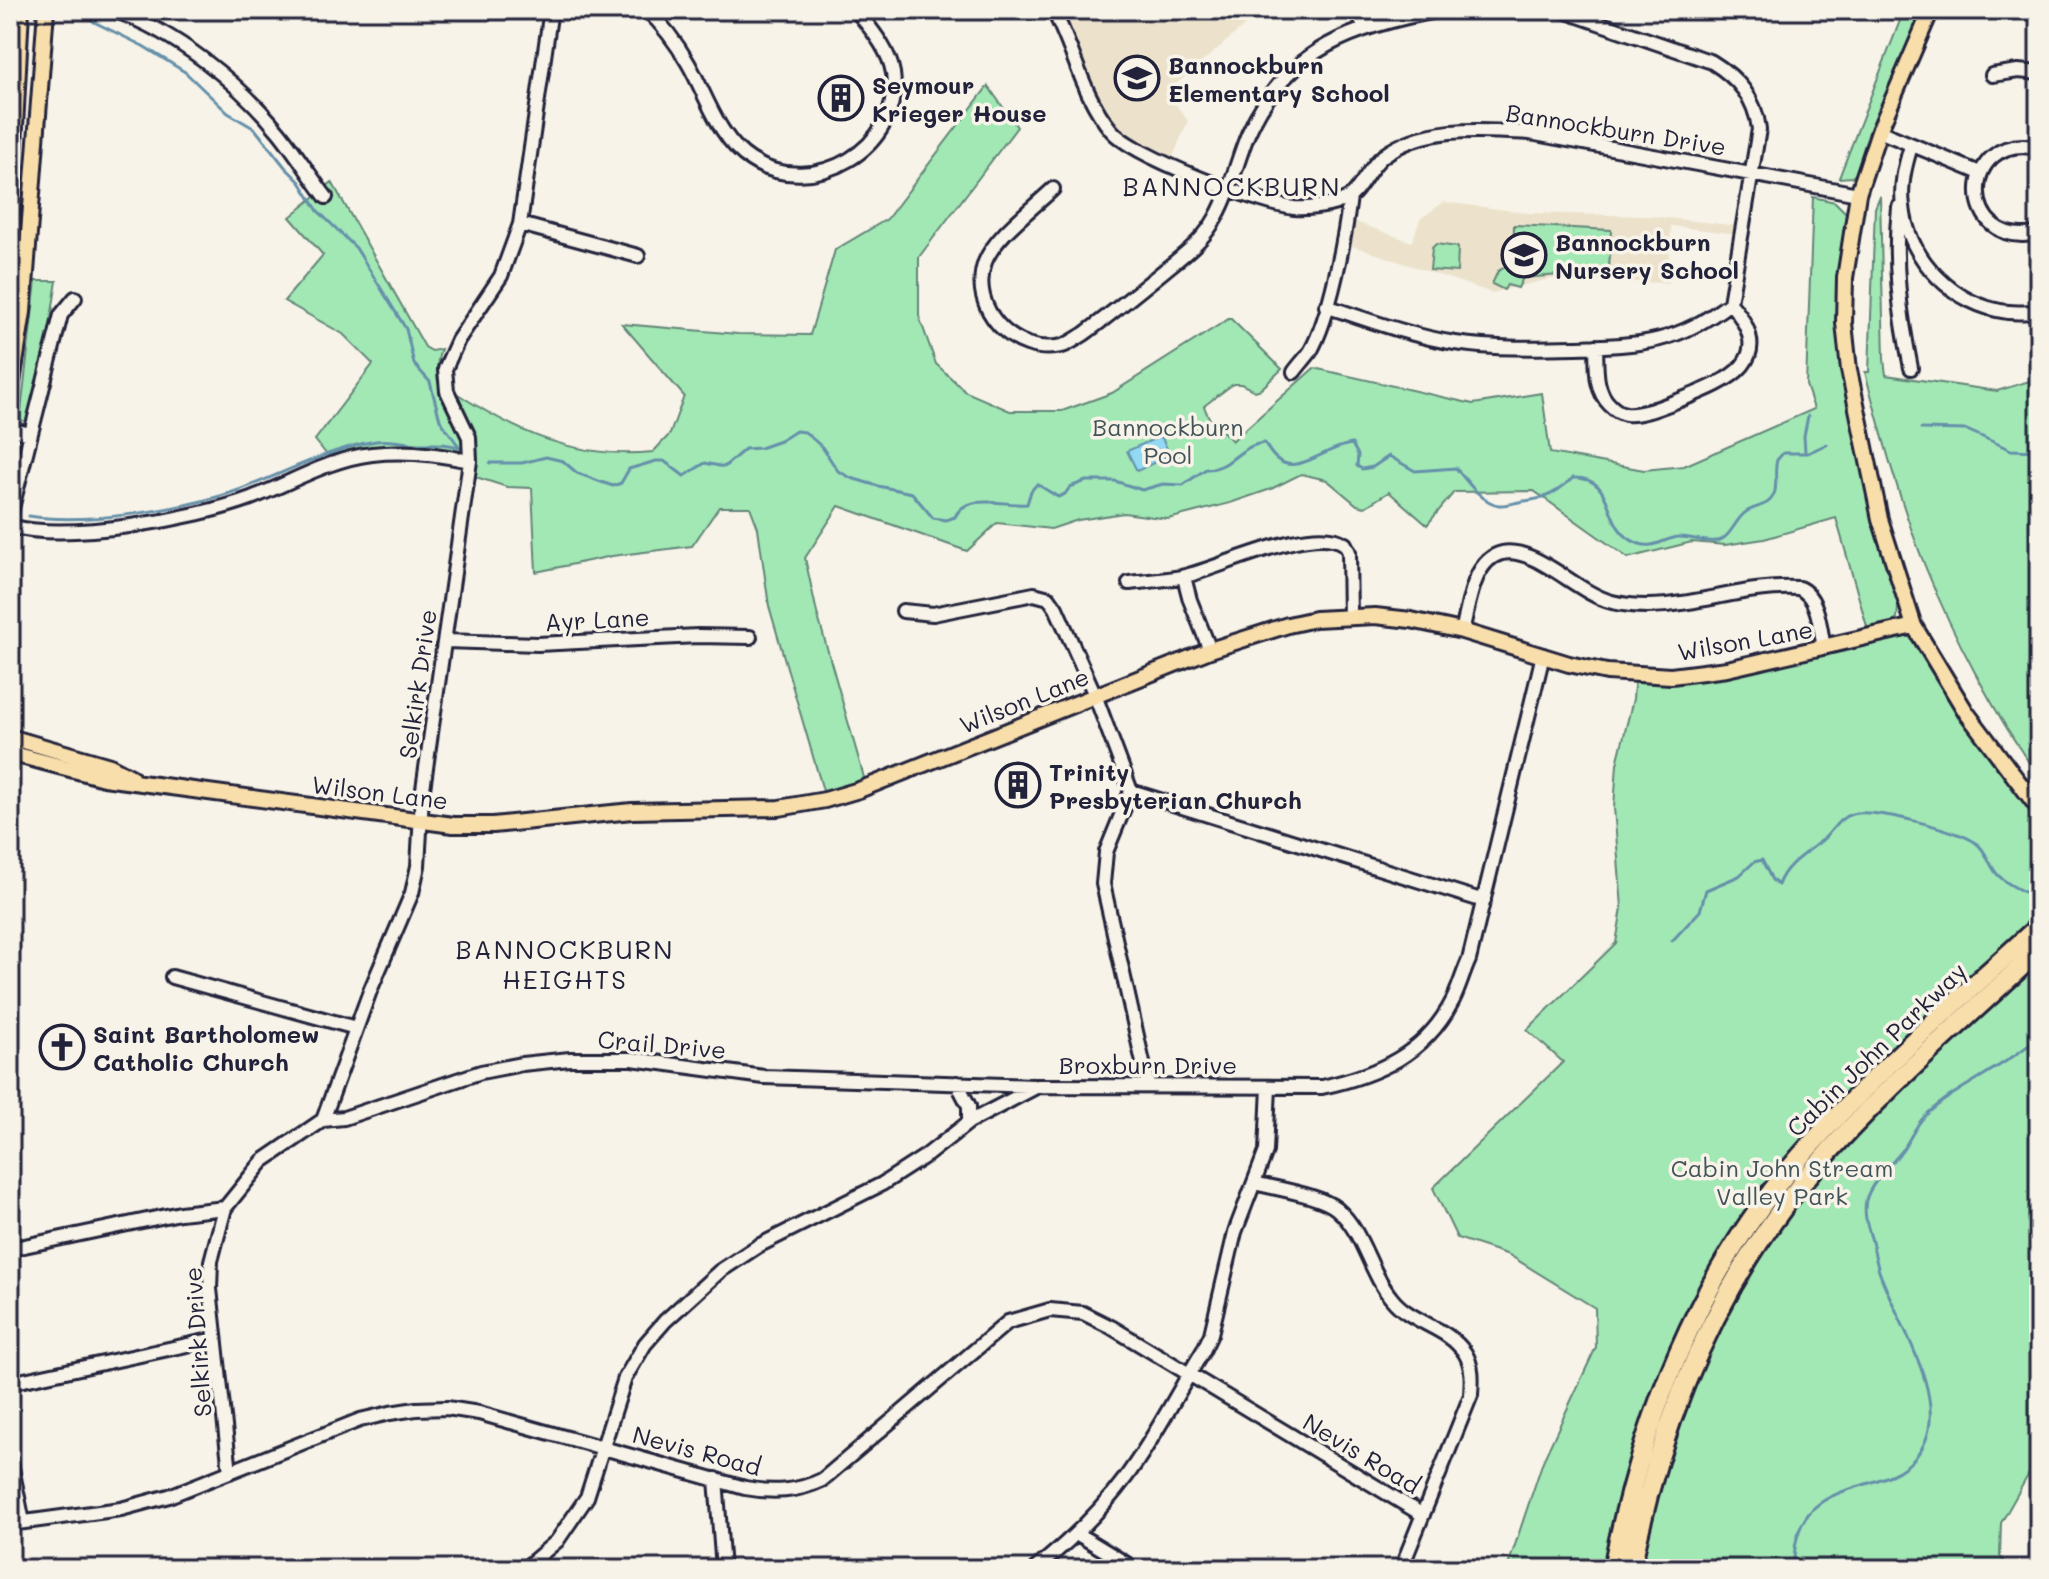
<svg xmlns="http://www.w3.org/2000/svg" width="2049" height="1579" font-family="Mali,sans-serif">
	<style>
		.built { fill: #ece2cc }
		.green { fill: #a2e8b4; stroke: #628578; stroke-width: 2 }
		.water { fill: #92d9f4; stroke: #6590aa; stroke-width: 2 }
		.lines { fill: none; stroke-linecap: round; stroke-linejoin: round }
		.stream { stroke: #6590aa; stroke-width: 3 }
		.minor-casing { stroke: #22223b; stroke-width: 18 }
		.major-casing { stroke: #22223b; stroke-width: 20 }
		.highway-casing { stroke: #22223b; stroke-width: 24 }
		.minor { stroke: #f7f3e8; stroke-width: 12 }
		.major { stroke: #f8deab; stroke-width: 14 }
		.highway { stroke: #f8deab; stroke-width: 18 }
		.labels { text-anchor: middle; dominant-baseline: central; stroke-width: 7; stroke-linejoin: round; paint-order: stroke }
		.poi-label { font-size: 24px; font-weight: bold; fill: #22223b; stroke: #f7f3e8; text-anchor: start }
		.street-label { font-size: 24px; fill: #22223b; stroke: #f7f3e8 }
		.park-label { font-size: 24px; fill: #425459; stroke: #f7f3e8 }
		.neighbourhood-label { font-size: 26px; letter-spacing: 2px; fill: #22223b; stroke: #f7f3e8 }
	</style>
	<rect width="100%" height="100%" fill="#f7f3e8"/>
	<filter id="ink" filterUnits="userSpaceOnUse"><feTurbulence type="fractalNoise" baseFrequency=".0125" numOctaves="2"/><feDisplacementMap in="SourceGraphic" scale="16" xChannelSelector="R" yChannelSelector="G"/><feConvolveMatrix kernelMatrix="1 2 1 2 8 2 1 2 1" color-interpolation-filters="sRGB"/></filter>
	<g filter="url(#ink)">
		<path class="built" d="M1062,10H1263L1167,92L1188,121L1172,159L1144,147L1130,138L1109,116L1093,87Z
			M1444,202L1529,213L1650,216L1739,226L1737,234L1671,226L1668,283L1550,279L1492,293L1347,244L1353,221L1412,242L1420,219Z"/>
		<path class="green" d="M1892,10H1924L1859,171L1852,177L1839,178L1901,18L1890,13Z
			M988,86L1017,127L919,257V316L936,364L966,392L1010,411H1062L1112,393L1230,318L1282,369L1261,389L1255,391L1241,384H1233L1204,406C1212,429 1218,423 1232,441L1314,368L1473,404L1542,393L1550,453L1644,470L1684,466L1814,409L1806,385L1813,197L1835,202L1848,215L1845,378L1871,500L1899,598L1897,618L1888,625L1868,630L1836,518L1764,539L1725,545L1692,542L1628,558L1534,491L1454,492L1427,525L1389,492L1365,507L1357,505L1327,480L1301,474L1271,489L1230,503L1168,519L1124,513L1078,520L1051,529L997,523L967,551L839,506L805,558L817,613L865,781L824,794L769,606L758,528L750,507H719L692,546L612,556L536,572L532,488L507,487L476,477L474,435L453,391C516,432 576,460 653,452L670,434L684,396L622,324L738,334L810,335L835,250L887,219Z
			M332,182L425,347L432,351L441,349C424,397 465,411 463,455C418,442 373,450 327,455L315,440L373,364L343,334L284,301L323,255L290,217Z
			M1880,196L1884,359L1886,375L1997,391L2039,378V777C1995,715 1953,636 1925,566C1900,503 1882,436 1865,372H1869L1875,208Z
			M1514,225L1611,230L1609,271L1523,278L1518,288L1507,285L1504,290L1492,284L1498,271L1513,263Z
			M1436,244L1458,247L1457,272L1430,270L1432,248Z
			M36,281H57L47,344L30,420L27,424L21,419V411Z
			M1914,626L2039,813V1456L2001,1523L2000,1556L2010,1569H1507L1543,1461L1596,1347L1595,1308L1509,1255L1457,1238L1433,1188L1563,1062L1527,1030L1616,943L1622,908L1614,808L1617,764L1633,699L1635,674L1671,676Z"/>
		<path class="water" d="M1161,436L1170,455L1137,471L1127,451Z"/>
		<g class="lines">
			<path class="stream" d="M86,10L94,22L143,46L185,72L228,113L255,129L285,167L300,182L318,211L356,248L406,329L414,364L430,382L440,420L460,448
				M1921,429L1967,430L2011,450L2039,451
				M1805,452L1804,436L1808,416
				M490,463H522L546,457L563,461L577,473L604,483L613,486L621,483L629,469L656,461H664L684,476L705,463L724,467L745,449L760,448L780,441L796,431L805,432L822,447L838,471L851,478L878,486L912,493L933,518L946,520L955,517C966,492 1007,506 1027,504L1031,491L1037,484L1058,497L1065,494L1070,487L1086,481H1115L1142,490L1163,484L1183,485L1206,469C1231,470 1238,445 1265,443C1287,489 1320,447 1352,444L1358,455L1357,466L1362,469L1373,467L1389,456L1415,471L1456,468C1466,480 1482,503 1499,505C1507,506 1516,502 1524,501C1546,499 1556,493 1573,478C1619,477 1599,527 1637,543C1653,550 1663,539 1678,537C1690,536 1703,543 1716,541C1730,540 1735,519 1746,512C1757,505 1771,507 1775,491C1777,481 1774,470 1777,460L1783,453H1808L1827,444
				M29,516C85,525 179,510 233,492C280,476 326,449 376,441C393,438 408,445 424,444C438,444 446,443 460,448
				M1672,941L1700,911L1706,890L1739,876L1754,862L1762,860L1772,880L1778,885C1785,865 1804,854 1820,842C1832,833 1837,818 1852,814C1873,808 1960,830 1976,843C1987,851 1989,865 1997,874C2008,886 2025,892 2039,899
				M1794,1569C1791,1461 1897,1508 1925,1442C1947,1392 1895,1318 1879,1271C1876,1261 1874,1251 1872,1241C1868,1228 1863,1214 1866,1200C1871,1182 1890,1166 1902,1151C1910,1140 1915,1126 1925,1116C1958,1085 2005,1068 2039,1036"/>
			<g class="minor-casing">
				<path id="minor" d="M113,10C176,32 237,81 279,132C296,153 310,176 326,197
					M647,10C663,25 677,44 688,63C706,94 719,140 751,160C813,200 903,148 893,73C889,49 870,28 856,10
					M1053,10C1074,49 1082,95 1111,130C1132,156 1260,204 1294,208C1311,209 1333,206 1348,198C1360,191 1369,167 1383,156C1425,125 1480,130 1530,133L1858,194
					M1357,10L1364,27
					M1884,10H1887
					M1992,75L2018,71L2039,73
					M1879,131L1980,173
					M1911,146C1905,166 1900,185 1903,206C1908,260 1955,306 2008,312C2018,313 2029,312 2039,312
					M2039,148C1957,130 1958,252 2039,233
					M1053,189C1032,209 995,236 985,262C968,308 1014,357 1062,346C1069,344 1077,338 1084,334C1111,314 1138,292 1165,270C1182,256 1200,243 1212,224C1229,198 1236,163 1248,134C1285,48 1359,24 1443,10
					M1899,207C1893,262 1900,314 1911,368
					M520,224L638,256
					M1326,306C1368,320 1411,336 1455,343C1495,349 1536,348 1576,347C1641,345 1677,344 1730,303L1759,129C1755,98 1738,78 1712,62L1561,10
					M1596,346C1597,366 1594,390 1610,405C1614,409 1620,413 1626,414C1642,416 1665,405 1680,400C1731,380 1779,360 1730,303
					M1294,372C1299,365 1305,359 1310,352C1330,318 1345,237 1350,197
					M10,429L30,434
					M10,516L61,315L75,298
					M10,526C67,542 195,519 251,498C291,483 329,459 372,454C405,450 438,454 470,461
					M1184,577L1190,600L1210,650
					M1129,583C1147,581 1167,580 1185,576C1221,568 1313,522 1345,544L1349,552L1350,617
					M903,611L933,614L1034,594L1049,598L1056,608L1095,695L1131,791L1106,852L1103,884L1148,1085
					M1462,631C1469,607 1472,560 1502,553C1536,546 1578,594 1612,602C1674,617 1736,584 1799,588C1819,597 1820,628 1824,648
					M446,641L538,644L698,636L750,637
					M1131,791L1484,901
					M172,977L356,1028
					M957,1083L969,1106V1122
					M323,1120L344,1118L481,1072L522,1064L570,1059H632L764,1077L1034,1086
					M1255,1183C1277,1189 1320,1195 1337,1209C1364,1232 1369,1272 1392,1299C1412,1324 1447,1326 1465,1353C1473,1366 1472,1381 1471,1395L1401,1569
					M10,1249L180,1213L225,1208
					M10,1383L215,1339
					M10,1458L23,1522
					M230,1472L210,1289L211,1261L225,1208L263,1161L323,1120L370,991L412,893L418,866L422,796L470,461L469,437L447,391L445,369L458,340L501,276L520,224L550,16L553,10
					M716,1479L723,1569
					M10,1524L121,1509L169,1496L360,1420L390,1413L416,1409L447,1408L479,1413L745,1488C773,1493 797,1492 822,1480L1008,1322L1050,1310L1083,1313L1111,1327L1423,1515
					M1076,1533L1135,1569
					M524,1569L557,1541L587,1497L625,1378L645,1344L665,1321L720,1271L758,1246L882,1184L927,1155L969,1122L1038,1086L1322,1087C1377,1075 1426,1054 1453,1000C1459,988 1463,973 1469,960L1543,655
					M1035,1569C1069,1542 1100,1512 1126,1477C1155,1438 1177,1393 1203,1351L1211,1334L1235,1232L1266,1151L1269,1087"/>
			</g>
			<g class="major-casing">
				<path id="major" d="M1931,10L1879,131L1858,194L1845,278L1844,323L1849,370L1880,519L1914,626L1966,712L2039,809
					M10,225L21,10
					M10,395L23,312L46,10
					M10,737L110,766L131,777
					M10,753L104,778L453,825H493L632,811L779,808L825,800L859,790L1210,650L1288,625L1315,619L1375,616L1411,620L1462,631L1569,664L1607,672L1671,676L1727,669L1914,626"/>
			</g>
			<g class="highway-casing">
				<path id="highway" d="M1613,1569C1641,1422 1699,1273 1799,1158C1872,1074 1958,1001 2039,926
					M1631,1569C1660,1422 1715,1285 1813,1170C1881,1090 1963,1022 2039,950"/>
			</g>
			<use href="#minor" class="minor"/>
			<use href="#major" class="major"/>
			<use href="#highway" class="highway"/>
		</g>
	</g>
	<defs>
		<g id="school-ring" transform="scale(2.3)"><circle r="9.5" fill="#f7f3e8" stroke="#22223b" stroke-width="1.5"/><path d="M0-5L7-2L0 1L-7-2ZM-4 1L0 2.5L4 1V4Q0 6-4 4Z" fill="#22223b"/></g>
		<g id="building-ring" transform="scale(2.3)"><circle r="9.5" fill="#f7f3e8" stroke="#22223b" stroke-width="1.5"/><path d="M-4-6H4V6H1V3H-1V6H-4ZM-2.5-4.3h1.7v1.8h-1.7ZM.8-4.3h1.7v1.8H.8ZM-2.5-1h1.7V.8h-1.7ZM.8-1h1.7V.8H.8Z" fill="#22223b"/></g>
		<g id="church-ring" transform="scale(2.3)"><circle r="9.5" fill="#f7f3e8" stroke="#22223b" stroke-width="1.5"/><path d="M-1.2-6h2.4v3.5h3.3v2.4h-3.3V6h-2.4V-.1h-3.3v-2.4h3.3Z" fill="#22223b"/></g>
	</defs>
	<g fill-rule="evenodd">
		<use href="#school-ring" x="1137" y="78"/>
		<use href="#building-ring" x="841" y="98"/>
		<use href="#school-ring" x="1524" y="255"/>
		<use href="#building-ring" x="1018" y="785"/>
		<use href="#church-ring" x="62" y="1047"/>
	</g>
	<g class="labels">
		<g class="poi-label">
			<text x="1168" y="64">Bannockburn<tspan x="1168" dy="28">Elementary School</tspan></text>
			<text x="872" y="84">Seymour<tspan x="872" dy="28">Krieger House</tspan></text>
			<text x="1555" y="241">Bannockburn<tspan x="1555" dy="28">Nursery School</tspan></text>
			<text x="1049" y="771">Trinity<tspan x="1049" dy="28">Presbyterian Church</tspan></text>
			<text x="93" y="1033">Saint Bartholomew<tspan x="93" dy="28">Catholic Church</tspan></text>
		</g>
		<g class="street-label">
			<text transform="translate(1616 129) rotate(9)">Bannockburn Drive</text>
			<text transform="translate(597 619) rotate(-3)">Ayr Lane</text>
			<text transform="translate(1745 640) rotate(-10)">Wilson Lane</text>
			<text transform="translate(417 684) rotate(-82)">Selkirk Drive</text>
			<text transform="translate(1024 700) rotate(-22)">Wilson Lane</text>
			<text transform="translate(380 792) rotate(7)">Wilson Lane</text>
			<text transform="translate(662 1044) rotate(5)">Crail Drive</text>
			<text transform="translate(1876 1049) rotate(-44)">Cabin John Parkway</text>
			<text x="1148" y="1064">Broxburn Drive</text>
			<text transform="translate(197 1342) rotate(-94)">Selkirk Drive</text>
			<text transform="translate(697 1450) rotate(15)">Nevis Road</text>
			<text transform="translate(1362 1453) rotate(31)">Nevis Road</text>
		</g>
		<g class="park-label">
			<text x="1168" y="426">Bannockburn<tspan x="1168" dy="28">Pool</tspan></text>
			<text x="1782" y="1167">Cabin John Stream<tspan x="1782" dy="28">Valley Park</tspan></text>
		</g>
		<g class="neighbourhood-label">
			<text x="1232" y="186">BANNOCKBURN</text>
			<text x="565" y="949">BANNOCKBURN<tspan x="565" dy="30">HEIGHTS</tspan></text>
		</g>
	</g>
	<rect width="2049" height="1579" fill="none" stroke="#f7f3e8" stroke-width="40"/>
	<rect x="20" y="20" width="2009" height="1539" fill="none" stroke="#22223b" stroke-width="3" filter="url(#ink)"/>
</svg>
